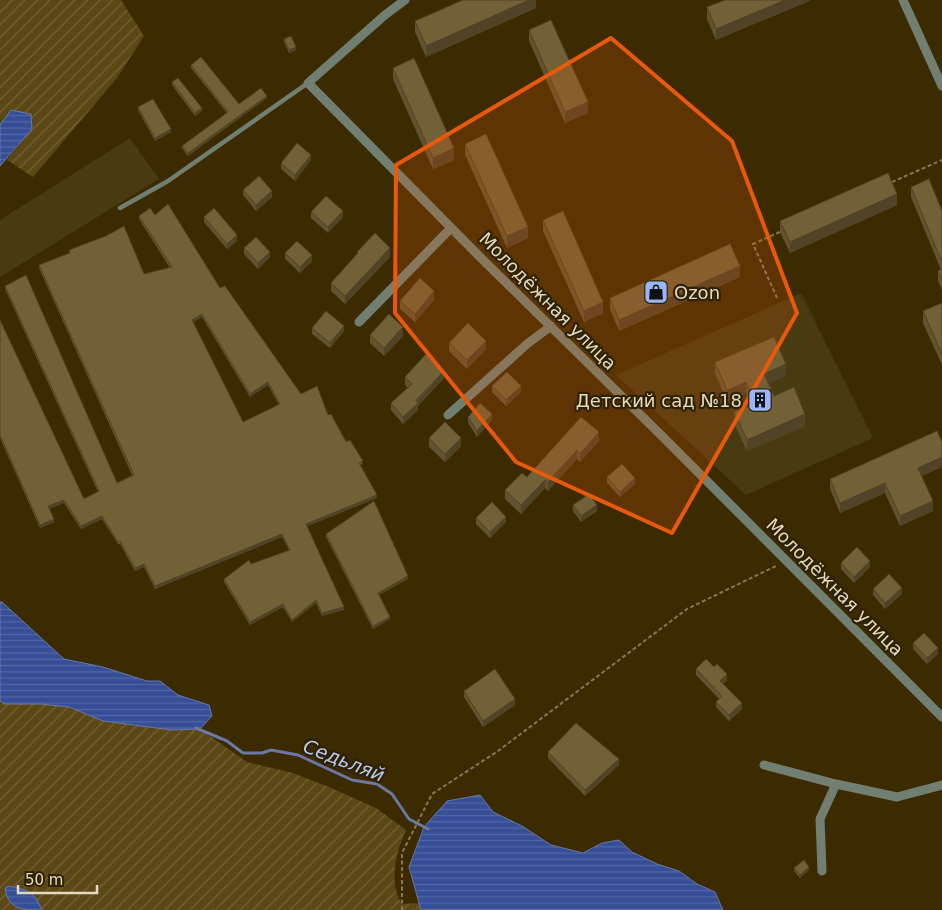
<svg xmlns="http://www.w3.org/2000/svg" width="942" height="910" font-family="'DejaVu Sans',sans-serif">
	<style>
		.built { fill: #483a11 }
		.garden { fill: url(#garden-furrows) }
		.water { fill: url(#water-rules); stroke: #6978a4 }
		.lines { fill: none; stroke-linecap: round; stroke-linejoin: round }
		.stream { stroke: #6978a4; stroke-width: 3 }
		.path { stroke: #867857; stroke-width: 2; stroke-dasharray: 4 2.5; stroke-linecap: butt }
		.lane { stroke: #707f71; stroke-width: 4.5 }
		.street { stroke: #707f71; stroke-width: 9 }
		.wall { fill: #62532e; fill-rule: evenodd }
		.shaded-wall { fill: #504326 }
		.building { fill: #726036; stroke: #504326; fill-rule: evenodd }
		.marked { fill: #e8590c; fill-opacity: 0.2; stroke: #e8590c; stroke-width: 4; stroke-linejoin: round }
		.labels { text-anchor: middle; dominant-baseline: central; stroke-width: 4.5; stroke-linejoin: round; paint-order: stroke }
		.poi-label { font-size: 18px; fill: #e3d9c3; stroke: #2f2201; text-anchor: start }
		.street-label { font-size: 18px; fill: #e3d9c3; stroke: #2f2201 }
		.water-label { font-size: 19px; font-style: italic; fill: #b9caf4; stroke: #2f2201 }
	</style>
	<defs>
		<pattern id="garden-furrows" width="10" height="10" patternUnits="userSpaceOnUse" patternTransform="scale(1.25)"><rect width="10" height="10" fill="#5c4815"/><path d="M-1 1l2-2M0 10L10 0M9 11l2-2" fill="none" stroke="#736235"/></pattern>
		<pattern id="water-rules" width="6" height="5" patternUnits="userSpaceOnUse" patternTransform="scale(1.25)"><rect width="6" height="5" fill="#354e97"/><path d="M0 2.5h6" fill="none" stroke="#5267a4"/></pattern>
	</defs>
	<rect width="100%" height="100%" fill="#3c2b00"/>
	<path class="built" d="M130,138L159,179L0,277V220Z
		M801,293L873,438L746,495L616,375Z"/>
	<path class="garden" d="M0,0H121L144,36L117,78L33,177L7,160L32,129L11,110L0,125Z
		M0,701L4,704H40L69,707L103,721L172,730L200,729L247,762L293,773L329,787L376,808L406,830C396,852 388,882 402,904L419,903L421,910H0Z"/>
	<path class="water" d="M11,110L31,114L32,129L0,166V125Z
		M0,602H2L64,659L103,667L147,681H160L178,695L209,705L212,716L200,729L172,730L103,721L69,707L40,704H4L0,701Z
		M480,795L493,812L522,826L551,845L583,853L602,843L619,840L632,852L657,864L679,871L697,884L715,892L723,910H421L409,867L424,827L447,801Z
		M9,886C28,890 34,891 42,910C23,910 8,910 5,888Z"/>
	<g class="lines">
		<path class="stream" d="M196,728L227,741L243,753H262L271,750L298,755L352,780L377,784L392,794L409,819L428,829"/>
		<path class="path" d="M892,182L942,160
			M777,298L753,244L782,231
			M402,910V853L432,794L498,751L687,609L778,565"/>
		<path class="lane" d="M120,208L168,181L308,83"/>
		<path class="street" d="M405,0L385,15L308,83L478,255L665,439L942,717
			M903,0L942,86
			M359,322L451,228
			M448,415L527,344L551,326
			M764,765L836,784L897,797L942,785
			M822,871L820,819L836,784"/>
	</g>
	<path class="wall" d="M536,0V8L426,57L415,32V21Z
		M810,0L716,40L707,19V7Z
		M529,30L588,113L565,123L529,41Z
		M284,39L296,50L289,53L284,42Z
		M191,65L239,104L267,98L188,156L182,148V146L227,113L191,68Z
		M393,68L454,160L433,169L393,79Z
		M172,82L202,111L195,116L172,85Z
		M138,107L171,132L155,141L138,110Z
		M465,144L528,238L507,248L465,155Z
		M311,160L295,181L281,169V163Z
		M911,187L942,211V290L938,281V271L941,270L911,197Z
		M243,190L272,197L256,211L243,195Z
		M897,205L790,253L780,232V221Z
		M311,212L343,217L328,233L311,218Z
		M155,215L220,288L301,394L328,415L363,464L360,465L377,498L307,526L344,610L322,616L316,603L292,622L283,607L250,625L224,582V579L251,564L289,550L282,537L155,589L144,567L135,571L120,544H118L102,519L81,529L64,503L49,509L54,522L40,528L0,438V320L84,499L98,492L5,289V286L117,483L132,475L39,268V265L69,253V250L144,274L170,268L139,219V216ZM202,317L250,397L268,385L279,405L243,422L193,322Z
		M204,217L237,241L227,249L204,222Z
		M543,220L603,313L584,322L543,231Z
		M244,248L270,257L258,269L244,254Z
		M357,252L390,257L345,304L331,291V283L357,254Z
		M285,253L312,261L300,273L285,259Z
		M740,277L619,331L610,309V298Z
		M434,300L415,322L400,309V301Z
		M942,303V365L923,323V311Z
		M312,328L344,331L330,348L312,334Z
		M370,335L403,336L384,356L370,343Z
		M449,343L486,349L467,369L449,351Z
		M715,362L786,376L769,383L774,396L805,426L747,451L734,423V412L751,405L746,393L727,401L715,374Z
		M405,377L444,378L418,406V410L403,424L391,410V403L408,388L405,385Z
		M492,386L521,392L506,406L492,392Z
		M468,417L492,420L477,437L468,423Z
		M581,417L599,441L580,462L577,459L548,491L545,488L521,514L505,499V490L527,477Z
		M429,438L461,446L445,462L429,447Z
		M607,477L635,484L620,497L607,483Z
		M921,477L933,511L900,526L885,493L840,513L830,489V479Z
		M573,505L597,511L581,522L573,511Z
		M476,518L506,522L490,538L476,524Z
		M326,534L408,579L379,595L390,619L373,629L326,537Z
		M841,563L870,567L854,583L841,569Z
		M873,589L902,594L885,609L873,595Z
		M913,643L938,654L927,664L913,649Z
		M696,669L727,680L723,684L742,709L729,721L716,707V702L719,699L696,675Z
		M464,691L515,705L483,727L464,697Z
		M548,752L619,765L585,796L548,758Z
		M794,868L809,870L800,878L794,871Z"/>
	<path class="shaded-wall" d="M529,0H536V8L426,57V46Z
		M785,0H810V1L716,40V29Z
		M296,47V50L289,53V50Z
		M267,96V98L188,156V153Z
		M588,102V113L565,123V112Z
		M202,108V111L195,116V113Z
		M171,129V132L155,141V138Z
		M454,148V160L433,169V158Z
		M311,155V160L295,181V175Z
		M272,191V197L256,211V205Z
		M897,194V205L790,253V242Z
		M343,211V217L328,233V227Z
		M528,227V238L507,248V236Z
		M237,235V241L227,249V244Z
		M390,248V257L345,304V296Z
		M270,252V257L258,269V263Z
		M312,255V261L300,273V267Z
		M740,266V277L619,331V320Z
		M434,291V300L415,322V314Z
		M603,302V313L584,322V311Z
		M202,314V317L192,323V320Z
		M344,326V331L330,348V343Z
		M403,327V336L384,356V348Z
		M486,341V349L467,369V360Z
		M786,364V376L764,385V374Z
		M444,371V378L418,406V410L403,424V417Z
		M268,382V385L250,397V394Z
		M746,382V393L727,401V390Z
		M521,386V392L506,406V400Z
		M492,414V420L477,437V431Z
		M805,414V426L747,451V440Z
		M599,432V441L580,462V454Z
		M461,438V446L445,462V454Z
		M577,450V459L548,491V482Z
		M942,457V467L918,478V468Z
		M635,478V484L620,497V492Z
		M545,480V488L521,514V505Z
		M885,483V493L840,513V503Z
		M377,495V498L306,527V524Z
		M64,500V503L48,509V506Z
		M933,501V511L900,526V516Z
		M597,505V511L581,522V516Z
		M102,516V519L81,529V526Z
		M506,517V522L490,538V532Z
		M54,519V522L40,528V525Z
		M282,534V537L155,589V586Z
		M870,561V567L854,583V577Z
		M144,564V567L135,571V568Z
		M408,576V579L378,595V593Z
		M902,588V594L885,609V603Z
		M316,600V603L292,622V620Z
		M283,604V607L250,625V622Z
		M344,607V610L322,616V613Z
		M390,617V619L373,629V626Z
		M938,648V654L927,664V658Z
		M727,674V680L720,687V681Z
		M515,699V705L483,727V721Z
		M742,703V709L729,721V715Z
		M619,759V765L585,796V790Z
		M809,867V870L800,878V875Z"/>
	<path class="building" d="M463,0H529L426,46L415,21Z
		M725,0H785L716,29L707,7Z
		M551,20L588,102L565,112L529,30Z
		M291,36L296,47L289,50L284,39Z
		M201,57L239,104L261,88L267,96L188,153L182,146L228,112L191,65Z
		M414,58L454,148L433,158L393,68Z
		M178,78L202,108L195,113L172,82Z
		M153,99L171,129L155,138L138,107Z
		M486,134L528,227L507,236L465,144Z
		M297,143L311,155L295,175L281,163Z
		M888,173L897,194L790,242L780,221Z
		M259,176L272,191L256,205L243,190Z
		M929,179L942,211V262L911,187Z
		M326,196L343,211L328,227L311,212Z
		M168,204L220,288L225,286L301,394L317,386L328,415L331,414L346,442L350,440L363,461L359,463L377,495L306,524L344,607L322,613L316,600L292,620L283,604L250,622L224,579L249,560L251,564L290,550L282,534L155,586L144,564L135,568L120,541L118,542L102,516L81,526L64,500L48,506L54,519L40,525L0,435V320L84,499L99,491L5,286L26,275L117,483L134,475L39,265L70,253L69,250L106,236L124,226L144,274L172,267L139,216L150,208L155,215ZM202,314L250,394L268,382L280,404L243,422L192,320Z
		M214,208L237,235L227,244L204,217Z
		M563,211L603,302L584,311L543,220Z
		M375,233L390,248L345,296L331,283L358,253L357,252Z
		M256,237L270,252L258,263L244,248Z
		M297,241L312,255L300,267L285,253Z
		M730,244L740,266L619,320L610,298Z
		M942,269V280L938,271Z
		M420,278L434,291L415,314L400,301Z
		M942,303V354L923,311Z
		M326,311L344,326L330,343L312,328Z
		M389,314L403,327L384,348L370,335Z
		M468,323L486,341L467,360L449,343Z
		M774,337L786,364L764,374L774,396L794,387L805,414L747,440L734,412L755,403L746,382L727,390L715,362Z
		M426,354L444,371L416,400L418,403L403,417L391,403L412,384L405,377Z
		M507,372L521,386L506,400L492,386Z
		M480,403L492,414L477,431L468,417Z
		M581,417L599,432L580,454L577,450L548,482L545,480L521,505L505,490L522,473L527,477Z
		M445,422L461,438L445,454L429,438Z
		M937,431L942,442V457L918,468L933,501L900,516L885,483L840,503L830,479Z
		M622,464L635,478L620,492L607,477Z
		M589,494L597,505L581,516L573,505Z
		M374,501L408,576L378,593L390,617L373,626L326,534Z
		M492,502L506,517L490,532L476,518Z
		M857,547L870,561L854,577L841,563Z
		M889,574L902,588L885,603L873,589Z
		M924,633L938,648L927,658L913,643Z
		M706,659L714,667L717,664L727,674L720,681L742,703L729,715L716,702L722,696L696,669Z
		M495,669L515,699L483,721L464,691Z
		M576,723L619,759L585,790L548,752Z
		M804,860L809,867L800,875L794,868Z"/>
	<path class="marked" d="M611,38L732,141L797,313L672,533L516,462L395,313L396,165Z"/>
	<defs>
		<g id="shop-square" transform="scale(1.25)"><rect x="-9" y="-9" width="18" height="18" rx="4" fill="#98b5fd" stroke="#2f2201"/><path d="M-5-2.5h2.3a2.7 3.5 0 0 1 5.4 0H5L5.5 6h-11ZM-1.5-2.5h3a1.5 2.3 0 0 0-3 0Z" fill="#111"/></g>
		<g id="building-square" transform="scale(1.25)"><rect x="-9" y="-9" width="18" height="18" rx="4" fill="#98b5fd" stroke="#2f2201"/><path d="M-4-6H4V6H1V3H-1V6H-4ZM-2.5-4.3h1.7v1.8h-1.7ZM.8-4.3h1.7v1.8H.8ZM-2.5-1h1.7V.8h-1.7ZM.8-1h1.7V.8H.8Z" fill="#111"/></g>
	</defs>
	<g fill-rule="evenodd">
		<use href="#shop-square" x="656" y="292"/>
		<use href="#building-square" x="760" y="400"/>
	</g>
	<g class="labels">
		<g class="poi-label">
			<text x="674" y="292">Ozon</text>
			<text x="742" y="400" text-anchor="end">Детский сад №18</text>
		</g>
		<g class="street-label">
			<text transform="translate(548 301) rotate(45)">Молодёжная улица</text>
			<text transform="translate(835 587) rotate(45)">Молодёжная улица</text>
		</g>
		<g class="water-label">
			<text transform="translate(344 760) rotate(21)">Седьляй</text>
		</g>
	</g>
	<path d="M18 885v8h79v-8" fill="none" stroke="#e3d9c3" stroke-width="2.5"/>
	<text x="25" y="885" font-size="15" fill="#e3d9c3" stroke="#2f2201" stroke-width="4" paint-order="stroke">50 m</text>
</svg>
